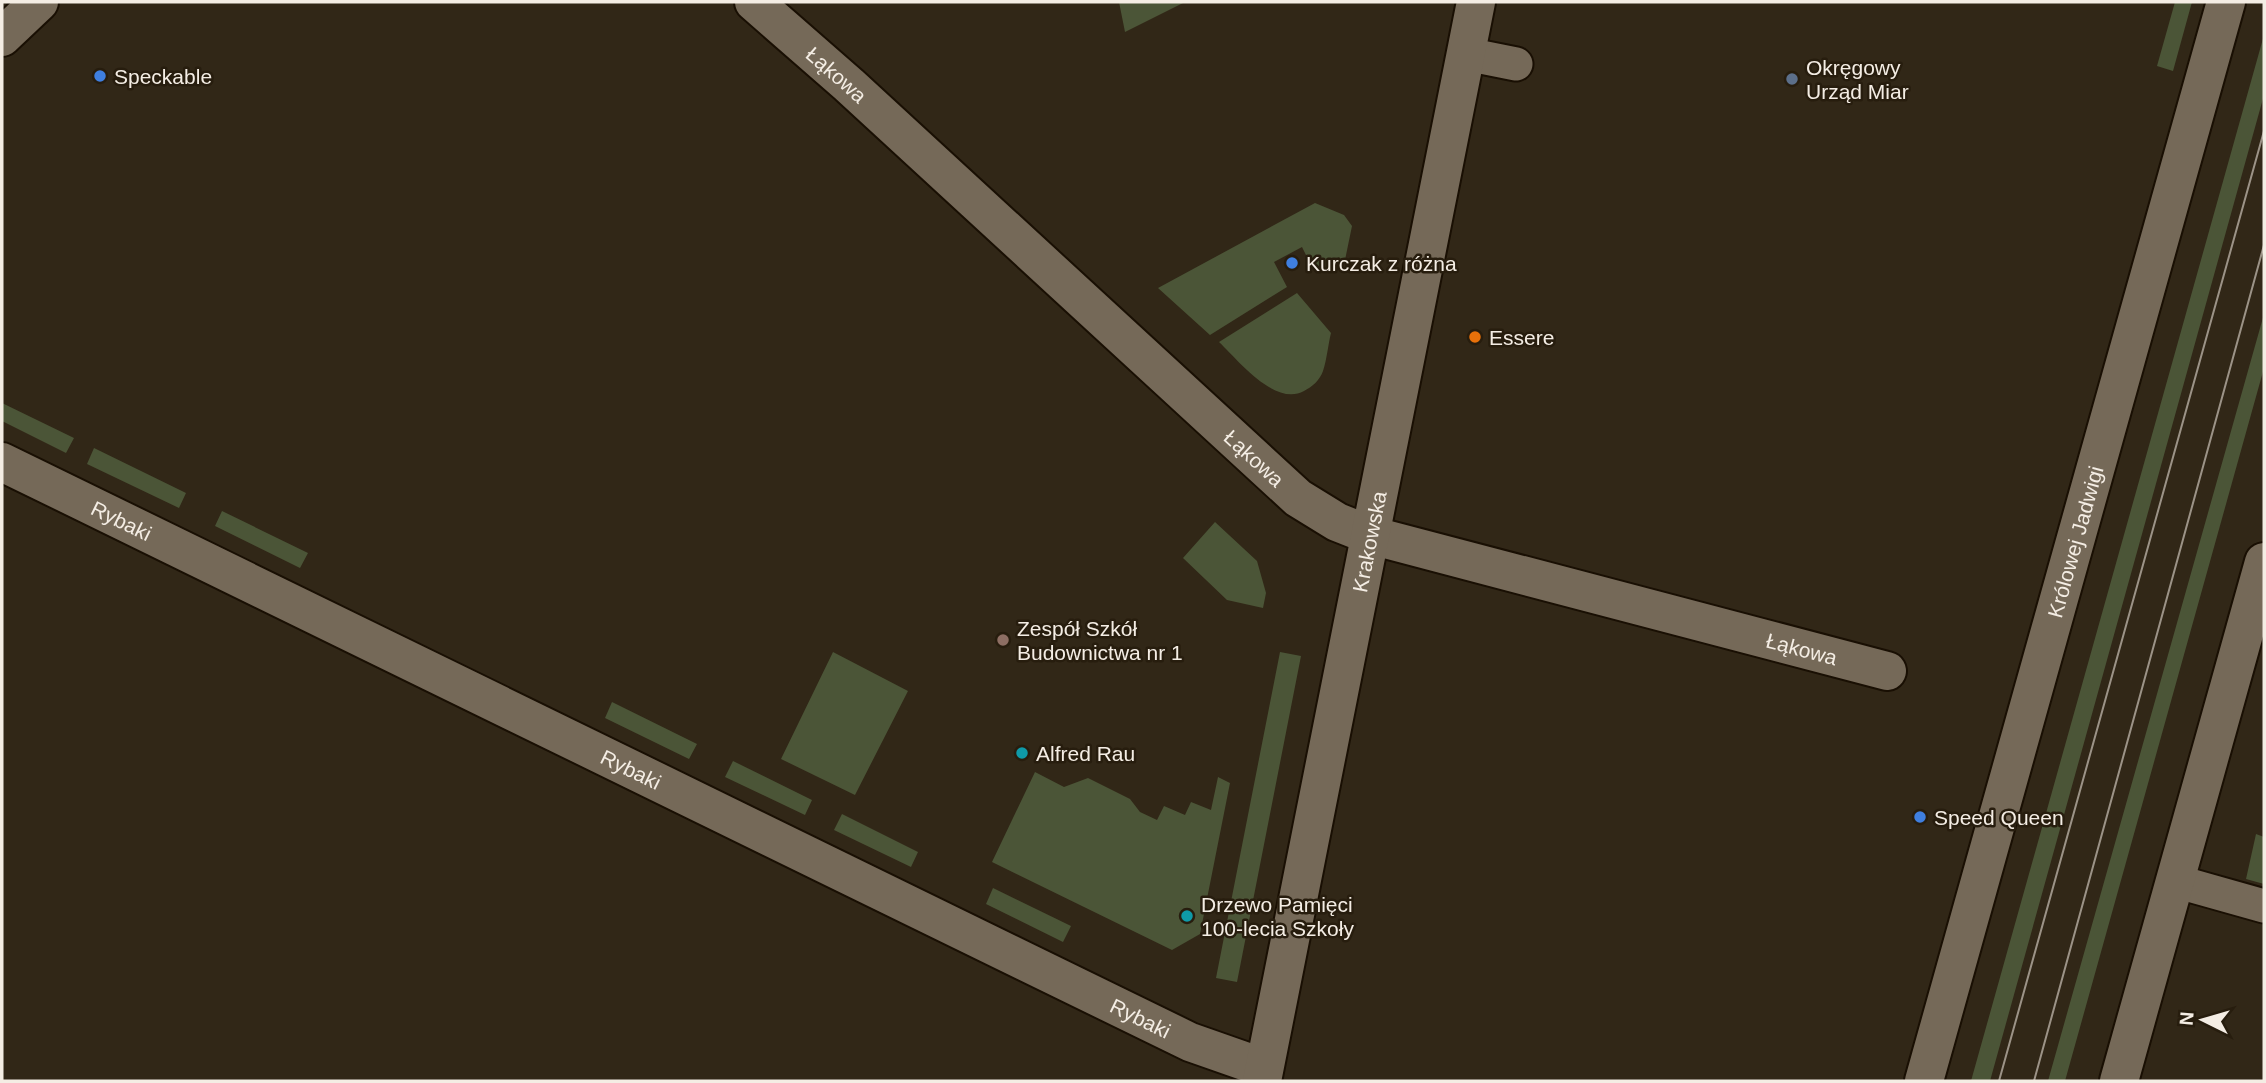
<svg xmlns="http://www.w3.org/2000/svg" width="2266" height="1083" font-family="Helvetica,sans-serif">
	<style>
		.green { fill: #4b5537 }
		.lines { fill: none; stroke-linecap: round; stroke-linejoin: round }
		.lane-casing { stroke: #190f03; stroke-width: 37 }
		.street-casing { stroke: #190f03; stroke-width: 42 }
		.secondary-casing { stroke: #190f03; stroke-width: 42 }
		.lane { stroke: #756958; stroke-width: 33 }
		.street { stroke: #756958; stroke-width: 38 }
		.secondary { stroke: #756958; stroke-width: 38 }
		.tram { stroke: #9c9387; stroke-width: 2 }
		.shop-dot { fill: #3f7fe0; stroke: #271d0e; stroke-width: 2.5 }
		.service-dot { fill: #5c6f8a; stroke: #271d0e; stroke-width: 2.5 }
		.food-dot { fill: #e8710a; stroke: #271d0e; stroke-width: 2.5 }
		.education-dot { fill: #8d6e63; stroke: #271d0e; stroke-width: 2.5 }
		.culture-dot { fill: #0f9aa8; stroke: #271d0e; stroke-width: 2.5 }
		.labels { text-anchor: middle; dominant-baseline: central; stroke-width: 5; stroke-linejoin: round; paint-order: stroke }
		.poi-label { font-size: 21px; fill: #f4ede4; stroke: #271d0e; text-anchor: start }
		.street-label { font-size: 21px; fill: #f4ede4; stroke: #271d0e }
	</style>
	<rect width="100%" height="100%" fill="#312717"/>
	<path class="green" d="M1119,2H1185L1125,32Z
		M2175,2H2192L2173,71L2157,66Z
		M2264,35V95L1990,1081H1971Z
		M1315,203L1344,215L1352,226L1345,260L1324,268L1310,263L1302,247L1274,262L1287,287L1210,335L1158,288Z
		M1297,293L1331,333C1328,345 1327,359 1323,371C1320,380 1312,387 1304,391C1275,407 1238,360 1219,342Z
		M2264,314V368L2065,1081H2048Z
		M2,403L74,438L66,453L2,421Z
		M94,448L186,493L179,508L87,464Z
		M222,511L308,553L300,568L215,526Z
		M1215,522L1257,561L1266,593L1263,608L1227,600L1183,558Z
		M833,652L908,691L855,795L781,759Z
		M1280,652L1301,656L1237,982L1216,978Z
		M612,702L697,744L689,759L605,718Z
		M733,761L812,800L805,815L725,777Z
		M1035,772L1064,787L1088,778L1130,799L1140,812L1157,820L1164,806L1185,815L1191,802L1211,810L1218,777L1230,783L1200,934L1172,950L992,862Z
		M842,814L918,852L911,867L834,830Z
		M2256,834L2264,837V884L2246,879Z
		M993,888L1071,926L1063,942L986,904Z"/>
	<g class="lines">
		<g class="lane-casing">
			<path id="lane" d="M1466,54L1516,64
				M2175,881L2264,906"/>
		</g>
		<g class="street-casing">
			<g id="street">
				<path id="s1" d="M754,2L849,85L1298,498L1337,522L1370,535L1887,671"/>
				<path d="M2,37L39,2"/>
				<path id="s2" d="M2,462L1190,1042L1264,1068"/>
				<path id="s3" d="M1262,1081L1476,2"/>
			</g>
		</g>
		<g class="secondary-casing">
			<g id="secondary">
				<path id="s4" d="M1924,1081L2226,2"/>
				<path d="M2119,1081L2264,562"/>
			</g>
		</g>
		<use href="#lane" class="lane"/>
		<use href="#street" class="street"/>
		<use href="#secondary" class="secondary"/>
		<path class="tram" d="M1999,1081L2264,131
			M2034,1081L2264,245"/>
	</g>
	<g class="shop-dot">
		<circle cx="100" cy="76" r="7"/>
		<circle cx="1292" cy="263" r="7"/>
		<circle cx="1920" cy="817" r="7"/>
	</g>
	<circle class="service-dot" cx="1792" cy="79" r="7"/>
	<circle class="food-dot" cx="1475" cy="337" r="7"/>
	<circle class="education-dot" cx="1003" cy="640" r="7"/>
	<g class="culture-dot">
		<circle cx="1022" cy="753" r="7"/>
		<circle cx="1187" cy="916" r="7"/>
	</g>
	<g class="labels">
		<g class="poi-label">
			<text x="1806" y="67">Okręgowy<tspan x="1806" dy="24">Urząd Miar</tspan></text>
			<text x="114" y="76">Speckable</text>
			<text x="1306" y="263">Kurczak z różna</text>
			<text x="1489" y="337">Essere</text>
			<text x="1017" y="628">Zespół Szkół<tspan x="1017" dy="24">Budownictwa nr 1</tspan></text>
			<text x="1036" y="753">Alfred Rau</text>
			<text x="1934" y="817">Speed Queen</text>
			<text x="1201" y="904">Drzewo Pamięci<tspan x="1201" dy="24">100-lecia Szkoły</tspan></text>
		</g>
		<g class="street-label">
			<text stroke="none"><textPath href="#s1" startOffset="110">Łąkowa</textPath></text>
			<text stroke="none"><textPath href="#s1" startOffset="677">Łąkowa</textPath></text>
			<text stroke="none"><textPath href="#s2" startOffset="133">Rybaki</textPath></text>
			<text stroke="none"><textPath href="#s4" startOffset="560">Królowej Jadwigi</textPath></text>
			<text stroke="none"><textPath href="#s3" startOffset="550">Krakowska</textPath></text>
			<text stroke="none"><textPath href="#s1" startOffset="1264">Łąkowa</textPath></text>
			<text stroke="none"><textPath href="#s2" startOffset="700">Rybaki</textPath></text>
			<text stroke="none"><textPath href="#s2" startOffset="1267">Rybaki</textPath></text>
		</g>
	</g>
	<rect width="2266" height="1083" fill="none" stroke="#f4ede4" stroke-width="7"/>
	<g transform="translate(2203 1020) rotate(275)" stroke="#271d0e" stroke-width="5" paint-order="stroke">
	<path d="M0-5L12 26L0 18L-12 26Z" fill="#f4ede4"/>
	<text y="-10" font-size="19" font-weight="bold" text-anchor="middle" fill="#f4ede4">N</text>
	</g>
</svg>
